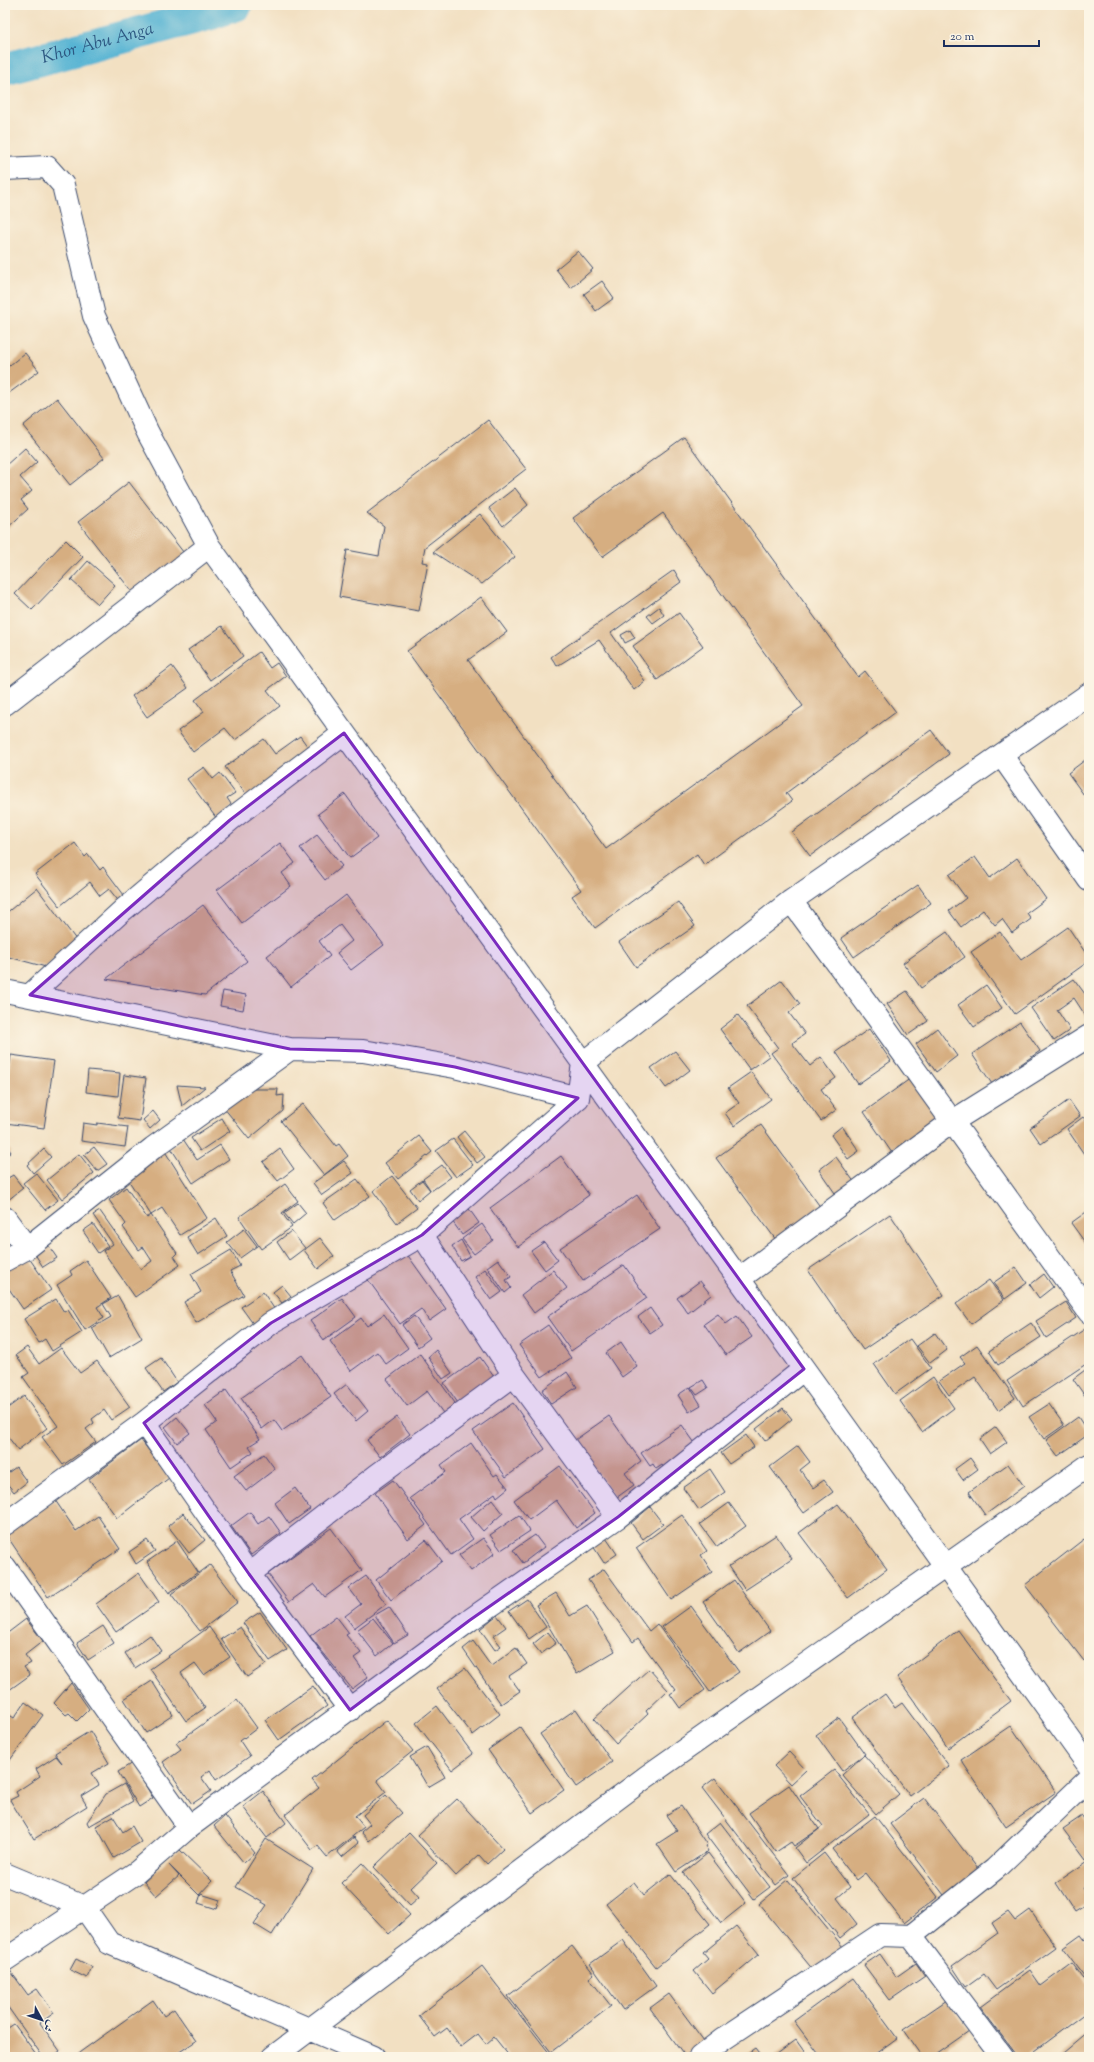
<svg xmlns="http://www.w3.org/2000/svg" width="1094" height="2062" font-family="'Sorts Mill Goudy',Amiri,serif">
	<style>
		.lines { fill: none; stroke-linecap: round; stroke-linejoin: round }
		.canal { stroke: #55b3d3; stroke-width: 33 }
		.building { fill: #d6ae81 }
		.street-casing { stroke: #3b4a6d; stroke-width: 24 }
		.street { stroke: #fff; stroke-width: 22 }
		.marked { fill: #7b2cbf; fill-opacity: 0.2; stroke: #7b2cbf; stroke-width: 3; stroke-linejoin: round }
		.labels { text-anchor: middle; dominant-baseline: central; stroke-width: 3.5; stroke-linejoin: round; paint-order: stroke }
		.water-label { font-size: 18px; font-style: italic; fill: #2c5781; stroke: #fcf5e5 }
	</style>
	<rect width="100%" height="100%" fill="#fcf5e5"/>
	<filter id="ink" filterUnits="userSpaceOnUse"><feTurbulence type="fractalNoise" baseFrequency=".025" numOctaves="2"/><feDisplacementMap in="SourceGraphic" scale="8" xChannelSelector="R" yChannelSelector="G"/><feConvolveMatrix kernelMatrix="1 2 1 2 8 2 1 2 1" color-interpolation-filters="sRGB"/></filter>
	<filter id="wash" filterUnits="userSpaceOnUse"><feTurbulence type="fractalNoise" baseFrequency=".012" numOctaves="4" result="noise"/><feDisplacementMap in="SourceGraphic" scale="16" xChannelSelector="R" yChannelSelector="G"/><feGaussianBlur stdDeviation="0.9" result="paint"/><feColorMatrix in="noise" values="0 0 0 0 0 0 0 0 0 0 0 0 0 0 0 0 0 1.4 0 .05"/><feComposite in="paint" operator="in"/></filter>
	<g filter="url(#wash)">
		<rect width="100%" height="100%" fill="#f2e0c2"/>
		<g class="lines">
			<path class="canal" id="s1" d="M5,69L213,13L236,5"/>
		</g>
		<g id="blocks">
			<path class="building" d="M578,251L593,269L571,288L556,269Z
				M602,281L614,298L596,311L584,294Z
				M25,353L39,371L5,396V369Z
				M57,398L104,458L70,485L23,426Z
				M488,420L526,469L425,547L422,562L428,563L419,611L339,597L347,550L379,556L384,526L367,513Z
				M684,437L858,677L865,671L896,712L786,793L792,801L704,865L697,854L595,928L572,896L581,890L407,651L481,597L507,632L468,660L606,849L803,706L663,513L602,557L573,518Z
				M25,448L37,462L20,477L32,491L21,500L28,509L5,530V466Z
				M129,482L187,557L136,597L78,522Z
				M515,488L528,505L503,526L489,508Z
				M480,514L515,557L482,584L433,552Z
				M66,540L83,557L32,610L15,594Z
				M88,561L115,585L98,604L71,580Z
				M674,570L681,582L611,633L645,681L634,690L599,640L557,666L551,657Z
				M659,607L664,615L653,623L647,616Z
				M679,613L703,646L657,680L633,646Z
				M222,626L243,656L210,680L188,650Z
				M630,630L635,638L625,643L621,635Z
				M259,652L270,668L277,663L286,676L267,690L280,706L235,740L225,728L193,752L178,731L204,712L195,700Z
				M172,666L188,688L147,717L132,696Z
				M931,730L949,754L810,856L792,832Z
				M300,736L310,750L248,797L225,767L264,739L275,754Z
				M1089,757V802L1068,773Z
				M204,767L213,779L220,773L235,793L227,798L233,807L217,819L187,779Z
				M345,794L377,838L350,858L318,814Z
				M317,835L342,866L325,880L300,848Z
				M75,843L85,857L88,854L100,870L103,867L127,899L121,904L109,889L100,896L90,882L60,906L35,874Z
				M280,843L295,863L282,873L291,886L242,923L217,890Z
				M975,857L990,878L1017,858L1046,899L1027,913L1031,919L1012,933L1002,919L995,925L983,910L961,927L949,911L966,898L949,875Z
				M918,885L931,903L854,957L841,938Z
				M37,888L77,941L46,967L5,956V914Z
				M346,895L384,945L351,970L337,953L352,941L340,925L319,941L330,956L291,987L267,956Z
				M678,902L695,926L636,967L619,942Z
				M203,905L247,961L205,995L106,979Z
				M1068,927L1089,958V961L1015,1014L971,952L1000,932L1021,960Z
				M947,932L965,957L921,988L903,963Z
				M1074,979L1085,994L1089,991V1016L1087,1018L1074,998L1057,1010L1070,1030L1054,1041L1031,1008Z
				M782,980L800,1004L789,1013L805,1034L792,1043L810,1066L821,1057L836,1078L821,1089L836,1110L821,1121L771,1053L778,1048L747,1006Z
				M986,985L1002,1008L974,1027L958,1005Z
				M223,991L246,995L243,1010L220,1006Z
				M907,991L928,1021L908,1035L887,1004Z
				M738,1015L769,1056L750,1070L720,1029Z
				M1020,1022L1040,1051L992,1084L972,1054Z
				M937,1028L957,1056L936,1072L916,1044Z
				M869,1029L891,1061L858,1084L836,1052Z
				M675,1051L690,1070L666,1088L651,1068Z
				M11,1055L54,1061L44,1128L5,1123V1096Z
				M88,1070L120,1073L118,1096L86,1092Z
				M751,1072L771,1099L734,1126L725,1113L739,1103L728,1088Z
				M124,1075L146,1078L140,1121L118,1118Z
				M911,1078L940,1120L892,1153L864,1112Z
				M177,1085L205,1087L182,1106Z
				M250,1089H278L277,1096L284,1095L283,1111L249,1139L224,1108Z
				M1069,1100L1080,1116L1041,1144L1030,1128Z
				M303,1104L336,1146L339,1144L348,1156L324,1175L281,1121Z
				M153,1111L160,1120L150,1129L143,1120Z
				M1083,1117L1089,1125V1151L1084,1154L1067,1129Z
				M222,1118L230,1131L200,1151L191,1138Z
				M83,1123L97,1125V1123L128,1127L125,1147L81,1141Z
				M761,1125L824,1212L779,1244L716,1158Z
				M842,1126L859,1151L848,1159L831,1135Z
				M464,1131L485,1157L477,1163L457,1137Z
				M419,1136L432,1152L398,1179L385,1163Z
				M183,1139L197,1160L220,1145L229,1159L193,1183L171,1148Z
				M453,1139L473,1165L456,1177L436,1151Z
				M5,1144L11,1152L5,1157Z
				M94,1147L107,1164L97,1171L84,1155Z
				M44,1149L51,1157L33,1173L27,1165Z
				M280,1149L294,1169L278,1181L263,1162Z
				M164,1150L207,1218L180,1235L162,1208L151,1215L125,1175Z
				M79,1154L94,1173L62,1199L47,1180Z
				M561,1156L589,1195L518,1247L490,1208Z
				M836,1157L855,1183L837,1196L819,1170Z
				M344,1161L353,1173L322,1195L313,1183Z
				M442,1165L451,1177L431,1191L423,1179Z
				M36,1173L58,1200L45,1210L23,1183Z
				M5,1175L8,1178L13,1175L23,1188L7,1201L5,1198Z
				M392,1176L417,1208L397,1223L373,1191Z
				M357,1179L370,1196L335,1220L323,1203Z
				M422,1180L430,1190L418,1200L410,1189Z
				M285,1184L298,1201L282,1213L292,1227L261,1249L239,1217Z
				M126,1187L147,1218L151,1215L177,1253L174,1256L180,1265L135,1297L103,1251L113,1244L93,1215L100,1211L141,1269L152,1261L143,1247L139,1250L123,1227L126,1224L109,1200Z
				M637,1195L660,1229L583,1281L560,1248Z
				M298,1203L306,1213L293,1224L284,1213Z
				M467,1206L479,1223L462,1235L450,1218Z
				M1089,1210V1248L1071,1223Z
				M890,1214L944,1295L863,1350L808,1270Z
				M216,1218L227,1236L198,1255L187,1237Z
				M93,1224L108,1246L98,1253L83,1231Z
				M482,1224L493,1240L474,1254L462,1239Z
				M244,1229L257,1246L240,1258L227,1242Z
				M291,1231L305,1248L289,1260L277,1242Z
				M320,1238L334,1256L318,1269L304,1250Z
				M461,1240L470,1256L461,1261L452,1246Z
				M46,1242L57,1258L43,1267L33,1251Z
				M544,1242L558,1260L545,1270L531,1251Z
				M231,1250L240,1266L230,1271L244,1295L196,1323L184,1302L201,1292L191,1274Z
				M404,1250L446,1309L429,1321L421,1309L400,1324L366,1277Z
				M27,1255L51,1290L23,1309L5,1283V1270Z
				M498,1259L511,1277L506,1280L511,1288L505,1293L487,1267Z
				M86,1260L111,1298L97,1307L104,1318L85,1330L57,1285L72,1275L70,1271Z
				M624,1265L647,1298L571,1351L547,1317Z
				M1016,1267L1027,1283L1005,1299L993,1283Z
				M485,1269L502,1292L491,1300L475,1277Z
				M553,1270L567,1288L534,1313L521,1295Z
				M1044,1274L1053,1287L1039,1298L1030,1285Z
				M989,1280L1004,1300L971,1324L956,1304Z
				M700,1281L711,1295L688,1313L677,1298Z
				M282,1285L291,1296L282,1303L273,1292Z
				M263,1292L275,1310L254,1325L241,1307Z
				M118,1296L142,1338L109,1358L92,1328L111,1317L103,1304Z
				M342,1298L356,1317L324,1340L310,1321Z
				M56,1299L64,1312L68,1310L82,1332L52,1351L45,1339L39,1343L24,1319Z
				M1066,1302L1076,1318L1046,1338L1036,1321Z
				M650,1308L662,1325L650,1333L638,1317Z
				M384,1314L408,1348L386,1364L377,1352L351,1371L330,1341L361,1318L367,1326Z
				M718,1314L726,1324L737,1316L752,1337L726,1355L704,1324Z
				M414,1316L430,1338L418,1347L402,1325Z
				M1031,1323L1041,1337L998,1365L989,1351Z
				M548,1325L571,1358L542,1377L519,1345Z
				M1085,1329L1089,1336V1362L1023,1406L1007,1381Z
				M935,1333L947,1350L930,1363L917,1346Z
				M910,1339L931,1368L895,1394L874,1364Z
				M621,1342L637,1366L622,1377L606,1353Z
				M977,1345L1015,1398L998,1410L975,1377L949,1395L939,1381L965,1363L960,1357Z
				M27,1347L39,1364L61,1348L80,1373L97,1361L130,1407L111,1420L104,1410L92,1419L94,1423L86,1429L96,1442L63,1465L42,1437L58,1426L23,1377L29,1373L16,1355Z
				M436,1350L452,1373L443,1379L428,1357Z
				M420,1354L455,1403L443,1413L427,1391L407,1406L387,1379Z
				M302,1355L331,1397L282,1431L274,1420L262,1429L241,1398Z
				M480,1357L494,1377L458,1403L444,1383Z
				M161,1358L177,1382L163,1392L146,1368Z
				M1089,1367V1392L1085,1396L1073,1379Z
				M567,1372L577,1387L551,1404L542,1390Z
				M933,1377L954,1408L922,1432L900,1401Z
				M703,1380L708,1388L697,1395L691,1387Z
				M347,1384L368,1411L356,1421L334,1394Z
				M690,1387L701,1405L689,1412L678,1395Z
				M226,1390L260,1439L249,1446L253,1452L231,1467L206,1430L217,1422L205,1405Z
				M24,1396L47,1428L18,1450L5,1433V1410Z
				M513,1403L545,1449L506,1477L473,1431Z
				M1049,1404L1064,1425L1044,1439L1029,1417Z
				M783,1408L792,1419L765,1441L756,1429Z
				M609,1416L641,1461L625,1473L634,1485L616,1498L575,1440Z
				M177,1417L190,1433L177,1443L165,1427Z
				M397,1417L410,1434L380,1457L367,1440Z
				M1078,1417L1089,1434L1058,1456L1046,1440Z
				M682,1425L697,1446L664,1468L662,1465L656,1469L653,1464L650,1466L641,1453Z
				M996,1427L1007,1442L990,1454L980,1439Z
				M746,1435L754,1447L729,1464L721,1453Z
				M141,1440L169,1478L117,1518L89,1479Z
				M471,1443L494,1476L497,1474L508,1488L497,1497L495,1493L459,1519L473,1539L451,1555L410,1498L446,1472L441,1465Z
				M798,1446L810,1462L800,1470L813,1488L824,1480L833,1492L804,1513L770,1467Z
				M264,1454L275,1469L246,1491L234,1476Z
				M970,1458L978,1469L963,1480L955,1469Z
				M1008,1464L1024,1486L985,1515L969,1492Z
				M560,1466L595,1513L576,1528L556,1500L529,1520L514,1500Z
				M16,1467L27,1482L14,1492L5,1481V1475Z
				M710,1469L725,1492L699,1510L683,1488Z
				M393,1480L426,1525L408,1539L375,1493Z
				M5,1486L10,1492L5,1496Z
				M295,1488L310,1509L289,1524L275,1503Z
				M492,1499L503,1513L483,1531L471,1517Z
				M55,1500L76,1531L98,1516L120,1549L48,1597L5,1533Z
				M729,1503L746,1526L717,1547L700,1524Z
				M838,1504L887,1569L848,1598L799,1533Z
				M650,1507L663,1524L643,1539L631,1523Z
				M250,1512L258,1524L269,1516L281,1533L251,1555L231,1526Z
				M183,1513L205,1540L189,1553L168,1526Z
				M519,1515L530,1531L501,1550L490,1535Z
				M682,1515L707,1551L701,1555L712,1572L671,1600L636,1548Z
				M331,1528L362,1570L325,1597L314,1584L289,1602L268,1574Z
				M535,1535L544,1547L523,1563L513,1550Z
				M776,1535L792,1559L745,1590L729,1566Z
				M483,1538L495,1553L471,1571L459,1555Z
				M606,1538L617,1554L604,1563L593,1546Z
				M1084,1539L1089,1545V1657L1084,1661L1025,1585Z
				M147,1540L155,1551L136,1564L129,1552Z
				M426,1540L442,1561L391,1600L376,1580Z
				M177,1541L198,1572L169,1593L147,1562Z
				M210,1565L238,1602L200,1631L171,1594Z
				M604,1569L649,1631L657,1624L705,1690L680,1708L670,1694L676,1690L638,1638L633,1642L588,1580Z
				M139,1573L159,1602L116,1632L96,1604Z
				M366,1576L386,1604L354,1628L345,1616L361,1604L349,1588Z
				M734,1580L770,1631L739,1653L703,1602Z
				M5,1582L12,1591L5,1597Z
				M556,1593L570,1616L587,1606L615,1651L577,1674L536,1605Z
				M527,1599L546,1627L529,1639L509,1611Z
				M691,1606L739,1672L710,1692L662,1627Z
				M389,1607L408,1635L394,1643L375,1615Z
				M260,1612L287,1650L270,1661L243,1623Z
				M497,1615L506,1627L493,1636L501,1646L495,1650L480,1629Z
				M336,1616L349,1633L346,1635L361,1653L354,1658L368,1677L352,1689L310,1636Z
				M373,1618L393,1643L377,1656L357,1630Z
				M26,1619L43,1641L25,1655L31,1663L24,1667L30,1675L5,1693V1635Z
				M103,1626L114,1643L88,1660L77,1643Z
				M209,1627L230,1657L204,1675L195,1663L181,1673L205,1708L186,1721L150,1669Z
				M240,1627L266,1664L247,1677L221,1639Z
				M958,1630L1011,1701L948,1748L897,1677Z
				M548,1632L556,1643L541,1654L533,1644Z
				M150,1635L161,1651L135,1668L125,1653Z
				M473,1641L491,1666L516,1648L527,1664L509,1676L520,1691L501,1704L463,1649Z
				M465,1668L500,1714L473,1735L437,1689Z
				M649,1669L668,1690L646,1711L648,1714L616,1744L594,1719Z
				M152,1681L173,1715L146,1733L124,1699Z
				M71,1683L89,1709L77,1721L69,1713L66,1715L54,1703Z
				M313,1686L327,1706L279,1740L265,1720Z
				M885,1694L895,1708L902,1703L949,1766L910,1796L852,1718Z
				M237,1700L257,1728L240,1741L250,1756L216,1780L210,1770L201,1777L211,1791L192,1804L163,1762L181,1749L176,1743Z
				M25,1702L43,1715L5,1767V1712L14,1718Z
				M437,1706L473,1754L452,1770L416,1723Z
				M576,1709L612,1762L576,1787L540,1734Z
				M839,1718L865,1754L842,1771L816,1735Z
				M387,1720L413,1751L377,1780L386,1792L355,1816L364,1827L327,1857L318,1846L312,1850L285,1815L319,1788L312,1780Z
				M1011,1726L1056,1792L1006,1827L961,1760Z
				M520,1727L564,1790L532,1813L488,1750Z
				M90,1731L109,1763L92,1773L99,1785L81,1796L87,1806L34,1839L10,1800L18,1796L16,1792L40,1776L36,1769L56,1756L62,1763L55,1753Z
				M427,1747L445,1777L428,1787L410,1757Z
				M789,1752L806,1770L791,1784L774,1766Z
				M864,1755L899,1794L876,1814L842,1775Z
				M132,1763L153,1798L139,1807L118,1772Z
				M834,1770L869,1814L806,1863L795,1848L823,1826L800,1796Z
				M715,1778L789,1875L776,1885L702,1788Z
				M124,1784L133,1801L89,1826L87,1822L106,1794Z
				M789,1785L819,1829L794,1846L791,1842L776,1852L749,1813Z
				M263,1791L286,1823L267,1838L243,1807Z
				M386,1795L402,1813L369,1841L361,1832L370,1824L363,1815Z
				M924,1798L981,1873L947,1899L890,1824Z
				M457,1799L503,1849L487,1864L479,1855L456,1876L418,1835Z
				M681,1806L707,1845L705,1846L708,1851L676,1872L657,1844L677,1831L666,1815Z
				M113,1816L123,1832L132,1826L141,1842L114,1858L96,1826Z
				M225,1816L255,1853L244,1863L214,1826Z
				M875,1816L938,1897L904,1923L865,1873L856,1880L832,1849Z
				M1082,1816L1089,1826V1857L1086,1860L1063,1829Z
				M720,1822L770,1887L754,1899L705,1834Z
				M409,1833L437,1863L411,1888L419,1897L410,1905L374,1867Z
				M354,1837L359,1843L342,1857L337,1851Z
				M266,1839L313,1869L272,1935L254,1924L267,1905L236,1887Z
				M179,1849L212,1881L199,1895L169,1865L179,1876L156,1896L144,1882Z
				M708,1853L746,1903L721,1923L683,1873Z
				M824,1853L850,1887L837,1898L857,1924L840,1938L793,1878Z
				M1088,1861L1089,1884L1083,1887L1089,1896V1903L1075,1912L1056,1883Z
				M362,1863L410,1915L389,1934L341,1883Z
				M670,1874L710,1924L656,1967L606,1904L634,1882L644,1895Z
				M788,1880L843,1947L814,1971L759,1904Z
				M201,1894L220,1900L217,1909L198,1903Z
				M1030,1910L1056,1947L996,1990L984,1974L966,1987L952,1966L998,1933L992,1923L1008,1912L1015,1921Z
				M736,1926L759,1954L712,1993L694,1971L708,1959L703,1953Z
				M1081,1935L1089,1945V1982L1063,1948Z
				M623,1940L656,1986L623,2010L590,1964Z
				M572,1946L594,1974L589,1978L611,2006L551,2052L508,1996Z
				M880,1954L896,1977L916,1963L925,1976L890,2000L864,1965Z
				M76,1959L92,1967L87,1978L70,1970Z
				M1072,1963L1089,1986V2010L1026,2057H1018L980,2007L1030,1970L1041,1986Z
				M482,1966L550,2054L545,2057H510L494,2037L486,2044L478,2034L461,2047L447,2028L435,2037L419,2016Z
				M9,1969L28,1995L37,1989L54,2013L40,2023L60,2051L52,2057H43L5,2003V1972Z
				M853,1978L897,2038L871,2057H821L794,2021Z
				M669,1994L704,2041L685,2056L650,2008Z
				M153,2000L164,2016L174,2009L196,2041L172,2057H78L76,2055Z
				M947,2000L969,2031L932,2057H922L903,2030Z
				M14,2024L36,2054L31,2057H11L5,2048V2030Z
				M1089,2031V2057H1058Z
				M796,2040L808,2057H773Z
				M756,2048L763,2057H743Z"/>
		</g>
	</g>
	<g filter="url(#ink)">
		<use href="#blocks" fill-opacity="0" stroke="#3b4a6d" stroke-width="1"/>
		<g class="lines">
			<g class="street-casing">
				<path id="street" d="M5,169L47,167L63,185L94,316L148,433L209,546L804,1369L1089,1766
					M5,704L209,546
					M1002,756L1089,880
					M791,901L877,1017L1089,1312
					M5,991L290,1049L363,1051L455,1067L578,1098
					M30,995L123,910L230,820L344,733
					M5,1218L27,1248
					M422,1235L514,1375L618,1517
					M5,1260L27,1248L153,1148L290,1049
					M739,1279L953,1121L1089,1036
					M144,1423L249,1574L350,1710
					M5,1524L144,1423L271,1323L422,1235L578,1098L583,1063L791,901L1089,694
					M5,1567L189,1827
					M249,1574L376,1476L514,1375
					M5,1874L84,1907L109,1943L374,2057
					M911,1936L1002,2057
					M5,1960L137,1872L189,1827L470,1620L618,1517L804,1369
					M273,2057L646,1777L1089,1465
					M700,2057L722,2040L880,1935L911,1936L995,1869L1089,1779"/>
			</g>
			<use href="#street" class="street"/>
		</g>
	</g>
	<path class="marked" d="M344,733L804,1369L618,1517L470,1620L350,1710L249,1574L144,1423L271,1323L422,1235L578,1098L455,1067L363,1051L290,1049L30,995L230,820Z"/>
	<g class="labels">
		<g class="water-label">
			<text stroke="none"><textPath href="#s1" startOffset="96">Khor Abu Anga</textPath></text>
		</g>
	</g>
	<rect width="1094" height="2062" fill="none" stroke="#fcf5e5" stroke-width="20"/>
	<g transform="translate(42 2020) rotate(130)" stroke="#fcf5e5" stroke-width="3" paint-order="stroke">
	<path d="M0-3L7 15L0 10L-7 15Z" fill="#1b2f5e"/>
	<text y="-6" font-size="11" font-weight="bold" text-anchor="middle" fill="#1b2f5e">ش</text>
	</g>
	<path d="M944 40v6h95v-6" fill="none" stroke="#1b2f5e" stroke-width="2"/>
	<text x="950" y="40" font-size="12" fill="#1b2f5e" stroke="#fcf5e5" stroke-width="3" paint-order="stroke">20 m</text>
</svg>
